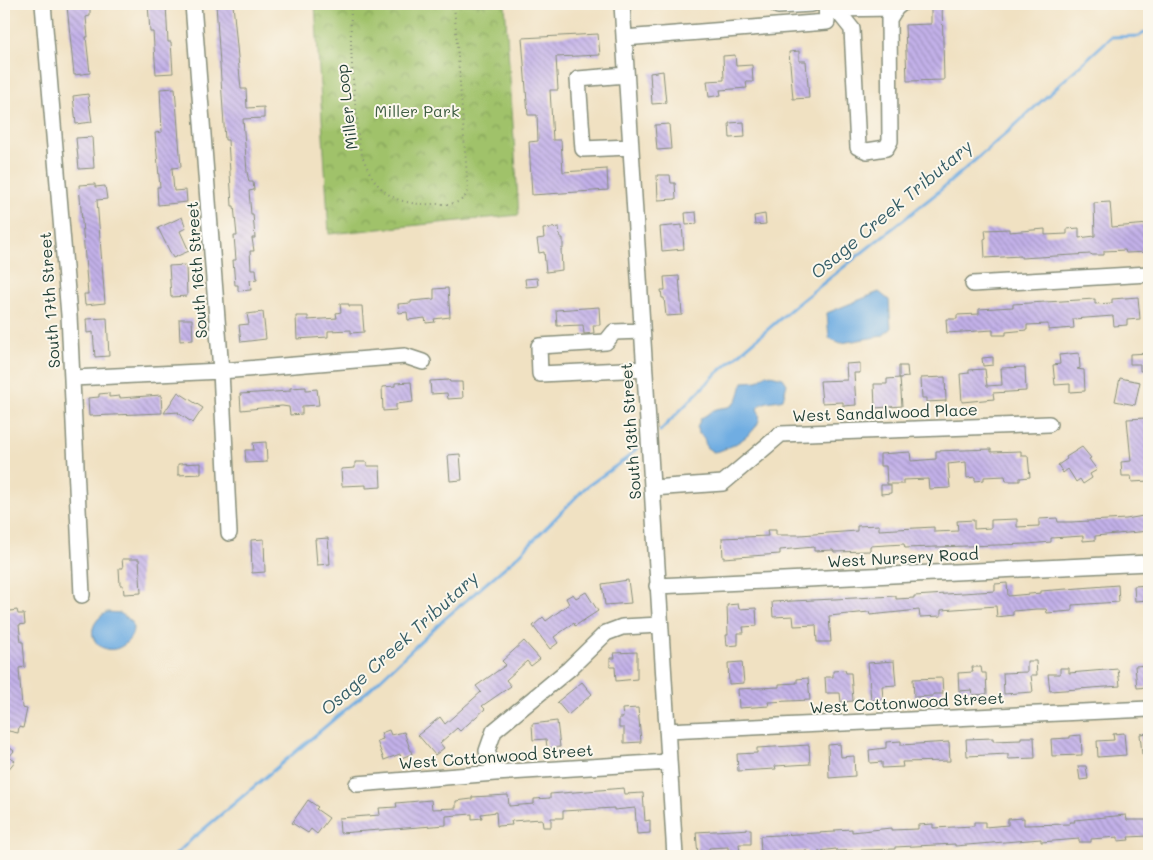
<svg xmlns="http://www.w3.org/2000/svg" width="1153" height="860" font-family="Mali,sans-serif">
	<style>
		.park { fill: url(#park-crowns); stroke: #60804f }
		.water { fill: #70ade2; stroke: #48758b }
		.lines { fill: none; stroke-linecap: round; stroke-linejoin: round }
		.stream { stroke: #70ade2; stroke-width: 3 }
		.building { fill: url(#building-back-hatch) }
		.minor-casing { stroke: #888f7b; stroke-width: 18 }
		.path { stroke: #888f7b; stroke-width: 2; stroke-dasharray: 1 4; stroke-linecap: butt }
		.minor { stroke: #fff; stroke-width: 15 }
		.labels { text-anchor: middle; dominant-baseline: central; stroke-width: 4; stroke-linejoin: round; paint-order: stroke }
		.street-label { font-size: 16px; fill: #1f3d34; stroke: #fbf7ec }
		.park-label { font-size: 16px; fill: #3f5e42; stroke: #fbf7ec }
		.water-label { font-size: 18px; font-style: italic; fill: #375f68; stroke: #fbf7ec }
	</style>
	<defs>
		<pattern id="park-crowns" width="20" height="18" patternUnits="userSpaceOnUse" patternTransform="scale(1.25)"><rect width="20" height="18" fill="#a0c26a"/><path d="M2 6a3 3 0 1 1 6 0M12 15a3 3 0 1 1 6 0" fill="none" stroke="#829f58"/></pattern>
		<pattern id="building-back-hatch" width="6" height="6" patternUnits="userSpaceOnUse" patternTransform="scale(1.25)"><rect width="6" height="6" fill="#c3b1e9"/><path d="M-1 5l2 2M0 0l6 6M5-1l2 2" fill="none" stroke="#9e91be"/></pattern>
	</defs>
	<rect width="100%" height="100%" fill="#fbf7ec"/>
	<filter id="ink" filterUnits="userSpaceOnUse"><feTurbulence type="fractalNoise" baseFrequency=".02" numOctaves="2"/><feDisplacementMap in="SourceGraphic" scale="10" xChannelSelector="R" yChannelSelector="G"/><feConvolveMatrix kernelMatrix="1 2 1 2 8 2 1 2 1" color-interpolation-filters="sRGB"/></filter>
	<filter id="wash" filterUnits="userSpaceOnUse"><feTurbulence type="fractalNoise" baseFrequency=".0096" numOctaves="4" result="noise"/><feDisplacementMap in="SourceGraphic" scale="20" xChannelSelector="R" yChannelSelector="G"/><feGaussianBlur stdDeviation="1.12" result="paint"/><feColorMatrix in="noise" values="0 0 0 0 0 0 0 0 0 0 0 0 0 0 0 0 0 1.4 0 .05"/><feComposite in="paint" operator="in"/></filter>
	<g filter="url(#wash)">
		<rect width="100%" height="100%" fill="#f0e1c2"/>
		<path class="park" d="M315,4H505L519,215L329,234Z"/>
		<path class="water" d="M879,292L889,300L891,329L882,336L841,343L829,338L827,313Z
			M766,374L783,378L787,384L783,399C775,402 761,400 757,409C770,427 729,451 713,452L706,447C705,440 704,436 698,433L697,428L701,418C706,416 710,412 714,410C722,406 731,410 736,401C740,396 740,388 743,382L758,381Z
			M107,612L120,613L132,622C134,631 133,636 126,643C105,663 74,632 107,612Z"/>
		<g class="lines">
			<path class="stream" d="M660,431L715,375L796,305L937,193L1010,130L1111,37L1139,36L1149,30
				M174,856L192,839L370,689L442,621L518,556L585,488L627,458L638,447"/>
		</g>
		<g id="blocks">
			<path class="building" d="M90,4V16L86,17L88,37H86L90,73L74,75L67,6Z
				M148,4H166L168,42H171L173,73L156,74L153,32H150Z
				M216,4H233L241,89H246L247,108L264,107V118L243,119L247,172L249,182H253L254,190L249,191L251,214H253L255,238H252L254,251H250L251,269H256L257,279L250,280L251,290L238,291V285H235L233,260H236L234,236H237L234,206H232L228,140H225Z
				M931,4H942L944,80L907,81L905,25L931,24Z
				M598,34L600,55L556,57L558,90H550L553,140H561L563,172L607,169L608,190L532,195L529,142L538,141L537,115H528L522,38Z
				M799,51V61H806L809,98L793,99L789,52Z
				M735,55L736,66L752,65L753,82H746L747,88L720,90L721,95L709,97L707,81L724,80L723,56Z
				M663,71L666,103L652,104L650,73Z
				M175,88L181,167L172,168L174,191L186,190L187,202L158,205L157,187H160L155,133L162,132L160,89Z
				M88,94L92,122L76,124L73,96Z
				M744,122L745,137L730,138L729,123Z
				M669,124L671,149L657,150L655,125Z
				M92,137L94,168L79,169L76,138Z
				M657,175H670L671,183H675L676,199L658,200Z
				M95,184V187L105,186L107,199L97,200L105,303L85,305L84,294H88L79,185Z
				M1110,202L1112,227L1149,224V252L1126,253L1125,250L1104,251V255H1092L1091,254L1021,258V256L985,258L984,239L986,238L985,230L1009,229V232L1045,229V235L1067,234V229L1079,228V238L1095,236L1094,203Z
				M696,212L697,224L686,225L685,213Z
				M765,214L766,224L755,225L754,216Z
				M182,217L186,228L180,231L189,251L173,258L158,228Z
				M682,225L684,249L662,251L660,227Z
				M559,227L560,238H563V249H561L562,270L546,272L544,252L539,253L537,239L544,238L543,229Z
				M186,265L187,296L171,297L169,266Z
				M679,276L682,315L666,316L664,298H662L661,290H665L664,277Z
				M537,278L538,286L526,287L525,279Z
				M448,288L450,317L434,319L435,322L426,323L425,318L408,320L407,312L399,313L398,304L411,303V301L434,299V289Z
				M1138,297L1140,319L1127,320V325L1114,326L1113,316L1073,319L1074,328L1048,330V324L1027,325V330L1006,332V335H993V330L947,333L946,319H957V315L979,314V309L1013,307V304L1095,299V304L1112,303V299Z
				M340,304H349V306H362L364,332L351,333V330L328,331V337L297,339L296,316H308V320L337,318L336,313L341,312Z
				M599,307L600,325H593L594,333L584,334L583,325L557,326L556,310Z
				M263,312L266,339L241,342L239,325L249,324L247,314Z
				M107,318L109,356L95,357L93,332L87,333L86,319Z
				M179,319H192L193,340L180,341Z
				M1079,353L1080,368L1077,369L1084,370L1085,391L1070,392V384L1055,385L1053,365L1060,364L1059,355Z
				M1149,353V370L1140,371V364H1130V354Z
				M993,357V365L983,366L982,358Z
				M860,363V373H854L856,405L843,406V402L822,403L820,381L847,380L846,364Z
				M899,366H907L908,377L899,378Z
				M1025,367L1026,391L993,393L994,399L962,402L960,374L969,373V370L985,369L987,386L1002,385L1001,368Z
				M945,377L946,401L926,402V398H922L921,378Z
				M900,378L902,406L875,408L874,384H887V379Z
				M1120,378L1140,382L1135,405L1115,401Z
				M449,380L450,382H462L463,398L448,399L447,393L431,394L430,381Z
				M411,382L413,402L396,404V410L383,411L382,387L395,386V383Z
				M306,387V390L317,389L319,405L302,406V414L290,415L289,407L282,406L241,410L240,394L290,391V388Z
				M178,392L203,408L193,423L178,413L179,412L164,413Z
				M109,393V397L120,396V398L161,395L162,413L89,416L88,398L99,397V394Z
				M1146,418L1149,448V481L1132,482L1131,476H1122L1121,462L1131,461L1127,419Z
				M266,442L267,462L246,463L245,450H254L253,443Z
				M1082,447L1091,458L1089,459L1097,470L1090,474L1092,478L1083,484L1080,479L1076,482L1068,469L1063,473L1058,465L1067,459L1066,457Z
				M991,449V452L1021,451V456H1028L1030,477L1020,478V481H1006L1005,476L984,477V480L975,481V477L967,478L966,462L948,464L950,488L929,489L928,479L903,480V484H887L886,466H880V454L910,452L911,461L936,459V451Z
				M460,454L462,480L450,481L448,455Z
				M355,462H367V466H380L381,487L366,488V485L342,486L341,469L355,468Z
				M201,463V474L178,475V464Z
				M881,485H891V493L881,494Z
				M1149,515V531L1095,536V540L1083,541V536L1051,538V542L1028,544L905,548L904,544L870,546V551L834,552L833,550L814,551V547L780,550V554L723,558L722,538L768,536L767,530H776V535H800L857,531V526L879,525V530L934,527V532L958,531L957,521L974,520V529L991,528V520L1017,519V527L1039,526V519L1057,518L1058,522H1071L1126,519Z
				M328,538L330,564L317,565L315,539Z
				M264,539L265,572L252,573L251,540Z
				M122,559H139L141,593L124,594L123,585H120L119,568H123Z
				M628,580L631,603L605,605L602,584Z
				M1007,583L1008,596L1041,593V591L1118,585L1119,602L1072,605V611L1047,613L1046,609H1036L1013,611V615L997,617L996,606L941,610V616L920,617L919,610L870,615L869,612L829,616L831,642H817L816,625L794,626L793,616L773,617L772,602L896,596V599L914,598V596L995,591V584Z
				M1149,585V600L1135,601L1134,586Z
				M586,592L598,611L575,626L574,623L554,637L558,643L550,649L533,626L543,617L546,621L569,604L566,598L573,594L576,598Z
				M738,604L739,609L756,608L757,626L743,627L744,633H738V645L727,646L726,635H728L727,605Z
				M17,610L18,614H24L25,624L19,625L21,642H23L25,667L19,668L22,708L27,709L23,728L19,727L18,733L4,730V714L7,697L4,698V675H6L4,655V612Z
				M524,641L540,659L531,666L527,661L506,680L511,686L482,706L485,709L460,731L457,728L440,743L444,748L435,755L418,735L440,717L445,724L481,692L476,686L506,665L502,661Z
				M637,652V679L616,681L615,667H610V658H615L614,653Z
				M894,661L896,685L882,686L883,699L871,700L868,663Z
				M1027,661H1036L1037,675H1031L1033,692L1004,694L1003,673L1027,672Z
				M742,662L744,683L729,684L728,663Z
				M1149,665V687L1137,688L1135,666Z
				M972,667H981L982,673H986L987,694L973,695L972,690L959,691L958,673L973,672Z
				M1060,668H1069V673L1118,669L1120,686L1050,691L1048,674H1060Z
				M845,670L846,673H851L853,701L841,702L840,693H826L825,677H833V671Z
				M808,678L810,700L768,702L769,706L739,708L738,689L779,687V684L797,683V679Z
				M942,678L943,694H933V696L914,697L913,679Z
				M582,682L592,694L568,715L557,702Z
				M638,708L641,742L624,743V728H619V718H623L622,709Z
				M557,721L560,747L547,748L546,739L533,740L532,724Z
				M389,730L391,735L404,732L412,754L401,758L400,754L384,760L377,741L383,739L381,733Z
				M1124,733L1126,755L1098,757L1097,741L1114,740L1113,734Z
				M1149,733V753L1142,754L1140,734Z
				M1081,735L1082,755L1052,756L1051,739L1070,738V736Z
				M1021,737H1034L1035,758L1008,759V754L967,756L966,739L993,738V741L1021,740Z
				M901,741V745L949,742L950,761L902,762L903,767L882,768V762L870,763L869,750L886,748V742Z
				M4,743L14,751L9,757L15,761L4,775Z
				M840,744L841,757L854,756L855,776L829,778L828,745Z
				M809,745L810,764L775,766L776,769L738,771L737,754L757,753V748Z
				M1078,766H1086L1088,779L1080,780Z
				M624,788L625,794L643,793L645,821L650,820V833L637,834L635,808L614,810V808L563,811V818H551V827H543L542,819L511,821L512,825L497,826L496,812L481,814L482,818L472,819V814L446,816V825L340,833L339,818L380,815L379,808L397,807L396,803L431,800L432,809L456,808V801L472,799V797L508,795L509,806L534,804V799L550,798V794Z
				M308,800L318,807L316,809L329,818L317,834L311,829L308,833L292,823Z
				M1126,815L1127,820H1149V836L1128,837L1129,840L1118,841V837L1091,839V842H1079V839L1041,842V839L955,846V844L895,847V849L837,851L836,849L819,851V854L807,855V851H798L780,852V855L770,856V853H761L760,836L835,832V830L852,829V832L891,828V830L918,829V825L933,824V828L974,826V822H985V827L1008,825V819L1024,818V825L1070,824L1069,822H1075L1074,820Z
				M751,829V844H739L740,854H728V847L709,848V855L698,856L696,832Z"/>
		</g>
	</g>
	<g filter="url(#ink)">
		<use href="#blocks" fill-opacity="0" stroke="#888f7b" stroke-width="1"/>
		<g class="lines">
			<g class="minor-casing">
				<path id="minor" d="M43,4L69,315L82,595
					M193,4L221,371L229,533
					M622,4L675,856
					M776,4L778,6L812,4
					M830,9L896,8L901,4
					M836,9L852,29L858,147L867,151L886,148L890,141L889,19L896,8
					M624,38L827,22L826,4
					M626,75L578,79L583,149L630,147
					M973,284L1149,274
					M642,331L614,332L606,342L539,346L540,374L644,369
					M73,378L221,371L405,356L423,362
					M652,488L723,483L781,434L1049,424
					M657,586L1149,563
					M667,731L1149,709
					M495,773L487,751L494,731L569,669L606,633L622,627L660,625
					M357,784L495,773L669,762"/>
			</g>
			<path class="path" d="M351,4C350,42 352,80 357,118C358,130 358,143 362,155C366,166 372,180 381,188C394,202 415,205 433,204C448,204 463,206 468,190L454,4"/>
			<use href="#minor" class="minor"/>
		</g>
	</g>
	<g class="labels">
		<g class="street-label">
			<text transform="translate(346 107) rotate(-97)">Miller Loop</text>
			<text transform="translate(196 270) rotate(-94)">South 16th Street</text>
			<text transform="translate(49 300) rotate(-94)">South 17th Street</text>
			<text transform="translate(885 412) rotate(-2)">West Sandalwood Place</text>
			<text transform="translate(630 431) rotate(-94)">South 13th Street</text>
			<text transform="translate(903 557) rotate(-3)">West Nursery Road</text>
			<text transform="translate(907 702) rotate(-3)">West Cottonwood Street</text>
			<text transform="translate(496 756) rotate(-4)">West Cottonwood Street</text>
		</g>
		<g class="park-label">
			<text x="417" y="110">Miller Park</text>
		</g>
		<g class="water-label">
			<text transform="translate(891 209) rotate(-40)">Osage Creek Tributary</text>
			<text transform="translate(399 643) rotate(-42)">Osage Creek Tributary</text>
		</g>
	</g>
	<rect width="1153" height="860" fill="none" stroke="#fbf7ec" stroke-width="20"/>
</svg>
